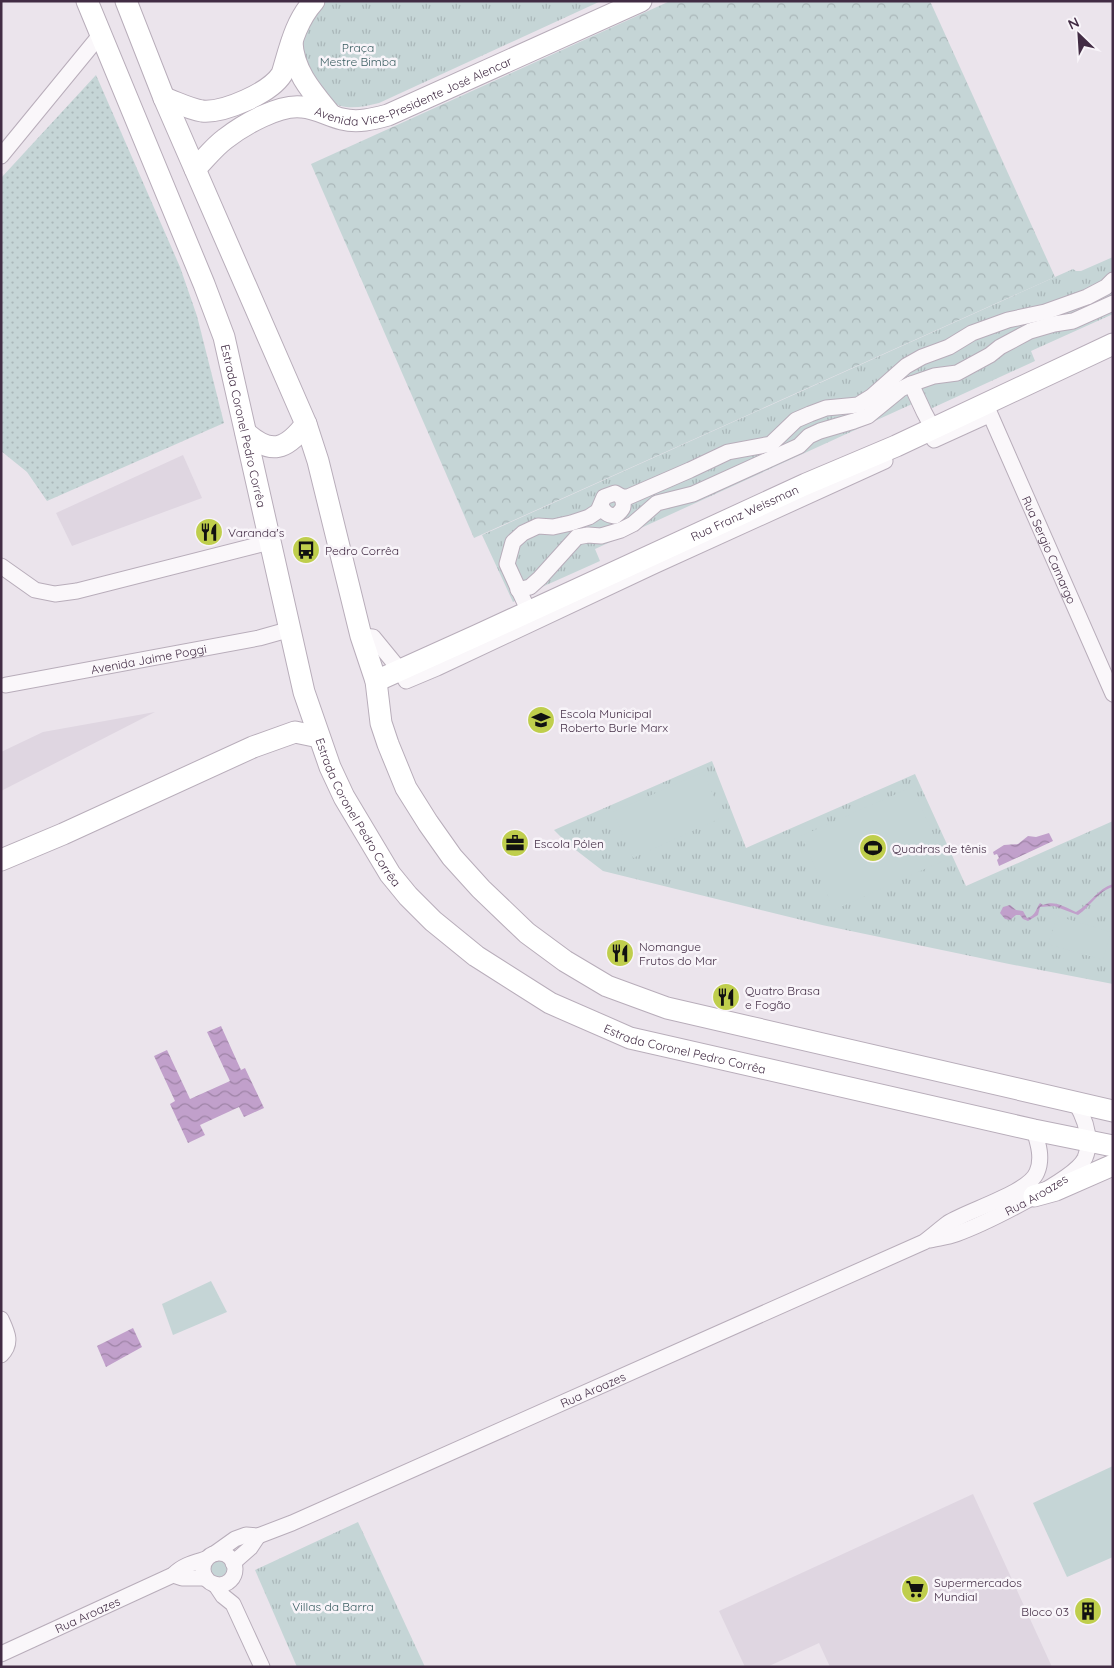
<svg xmlns="http://www.w3.org/2000/svg" width="1114" height="1668" font-family="Quicksand,sans-serif">
<defs>
<pattern id="grass-dots" width="8" height="8" patternUnits="userSpaceOnUse" patternTransform="scale(1.25)"><rect width="8" height="8" fill="#c5d5d6"/><path d="M2 2h.1M6 6h.1" fill="none" stroke="#aab7b9" stroke-width="1.8" stroke-linecap="round"/></pattern>
<pattern id="forest-crowns" width="20" height="18" patternUnits="userSpaceOnUse" patternTransform="scale(1.25)"><rect width="20" height="18" fill="#c5d5d6"/><path d="M2 6a3 3 0 1 1 6 0M12 15a3 3 0 1 1 6 0" fill="none" stroke="#aab7b9"/></pattern>
<pattern id="park-tufts" width="24" height="20" patternUnits="userSpaceOnUse" patternTransform="scale(1.25)"><rect width="24" height="20" fill="#c5d5d6"/><path d="M3 7l-1-3M5 7V3M7 7l1-3M15 17l-1-3M17 17v-4M19 17l1-3" fill="none" stroke="#aab7b9"/></pattern>
<pattern id="water-waves" width="16" height="10" patternUnits="userSpaceOnUse" patternTransform="scale(1.25)"><rect width="16" height="10" fill="#c1a0cb"/><path d="M0 5q4-4 8 0t8 0" fill="none" stroke="#9e83a6"/></pattern>
</defs>
<rect width="100%" height="100%" fill="#ebe4ec"/>
<g fill="#dfd6e1">
<polygon points="183,455 202,498 72,546 56,513"/>
<polygon points="155,712 1,791 1,752 43,732"/>
<polygon points="973,1494 1052,1667 830,1667 819,1643 767,1667 745,1667 719,1611"/>
</g>
<polygon fill="url(#grass-dots)" points="96,75 180,267 197,316 224,423 47,501 27,472 1,451 1,178"/>
<polygon fill="url(#forest-crowns)" points="670,1 930,1 1055,277 474,538 311,164"/>
<g fill="url(#park-tufts)">
<path d="M326,1H601L379,103C363,107 344,111 330,101C322,95 304,61 301,51C298,37 313,7 326,1Z"/>
<polygon points="1113,257 1113,314 1031,351 1035,361 917,415 912,404 595,549 600,561 533,591 513,602 482,535 1055,277 1073,269 1076,271 1081,271"/>
<polygon points="712,761 746,848 915,774 966,886 1113,821 1113,984 1009,964 822,925 603,871 568,844 554,830"/>
<polygon points="358,1522 425,1667 297,1667 255,1570"/>
</g>
<g fill="#c5d5d6">
<polygon points="703,772 723,817 633,858 613,812"/>
<polygon points="912,787 945,860 834,910 801,836"/>
<polygon points="1057,916 1111,932 1103,960 1048,944"/>
<polygon points="211,1281 227,1312 173,1335 162,1304"/>
<polygon points="1113,1466 1113,1557 1067,1577 1033,1503"/>
<circle cx="219" cy="1569" r="11"/>
</g>
<g fill="url(#water-waves)">
<polygon points="1049,833 1053,841 999,866 997,860 999,858 997,854 994,855 993,852 1004,845 1018,844 1028,836 1036,837"/>
<path d="M1113,884V887C1098,891 1091,906 1078,915L1054,906L1040,907L1038,915L1028,921L1023,919L1020,915H1016L1010,920L1005,919L1000,913L1003,907L1010,905L1016,910L1023,911L1027,918C1036,916 1036,908 1040,903L1043,905C1054,900 1065,907 1076,912C1090,904 1097,889 1113,884Z"/>
<polygon points="221,1026 241,1070 245,1068 264,1108 244,1117 239,1107 200,1125 205,1135 188,1143 170,1104 175,1101 154,1056 167,1050 190,1099 230,1081 207,1032"/>
<polygon points="133,1328 142,1347 106,1367 97,1346"/>
</g>
<g fill="none" stroke-linecap="round" stroke-linejoin="round">
<g stroke="#b8adba" stroke-width="17">
<g id="street">
<polyline points="1,156 101,34"/>
<polyline points="911,384 924,412 933,429"/>
<path id="s1" d="M986,405L1113,694"/>
<polyline points="934,440 989,415"/>
<path d="M601,506C605,513 607,515 615,516C623,510 625,507 622,497"/>
<polyline points="1,566 35,590 55,594 77,591 270,542"/>
<polyline points="518,590 530,587 540,578 577,537 588,535 601,536 621,530 633,524 657,503 693,494 799,446 809,436 820,431 854,421 868,416 901,389 911,384 934,376 957,373 990,355 1000,347 1030,331 1054,324 1073,321 1113,303"/>
<polyline points="529,612 507,564 513,542 523,533 538,526 553,527 571,523 589,517 598,511 604,497 615,493 622,497 628,497 690,470 728,452 771,444 796,420 810,414 826,408 858,405 871,397 906,366 922,357 949,347 972,333 1008,320 1045,312 1087,297 1106,287 1113,280"/>
<polyline points="361,636 373,637 400,670 406,681 437,668 654,566 885,461"/>
<path id="s2" d="M6,685L259,638L291,629"/>
<path id="s3" d="M930,1240C938,1238 948,1237 956,1234C981,1225 1075,1180 1085,1158C1093,1139 1085,1119 1076,1103"/>
<path d="M1,1319C7,1332 13,1343 1,1355"/>
<circle cx="219" cy="1569" r="16"/>
<path id="s4" d="M214,1554L235,1539L246,1535L258,1536L292,1523L924,1242C932,1236 940,1229 948,1223C968,1210 1029,1193 1037,1172C1043,1158 1038,1143 1034,1130"/>
<polyline points="233,1563 250,1548 258,1536"/>
<polyline points="173,1575 182,1578 206,1578"/>
<polyline points="215,1584 223,1596 233,1604 262,1667"/>
<path id="s5" d="M1,1654L173,1575C183,1565 193,1563 206,1559"/>
</g>
</g>
<g stroke="#b8adba" stroke-width="23">
<g id="secondary">
<path id="s6" d="M87,1L204,284L224,337L304,692L330,767L344,797L390,874L408,896L433,921L476,956L550,1003L630,1038L1034,1130L1113,1146"/>
<polyline points="126,1 164,98 306,424 318,461 361,636 376,681 381,723 388,744 406,788 428,823 452,857 481,889 527,933 565,961 607,986 667,1008 1113,1111"/>
<path d="M292,42C293,71 313,93 331,115"/>
<path d="M164,98C176,102 189,109 202,111C224,113 270,93 282,74C290,48 295,22 314,1"/>
<path id="s7" d="M195,169C205,159 214,147 225,139C243,125 279,104 302,107C316,108 329,116 342,119C358,123 373,119 388,115L641,1"/>
<path d="M246,433C271,455 286,450 306,424"/>
<path id="s8" d="M376,681L478,635L806,484L896,446L1113,344"/>
<polyline points="1,860 63,834 253,747 295,732 319,737"/>
<polyline points="1034,1196 1056,1190 1113,1165"/>
</g>
</g>
<use href="#street" stroke="#faf7fa" stroke-width="15"/>
<use href="#secondary" stroke="#fff" stroke-width="21"/>
</g>
<defs>
<g id="restaurant-disc" transform="scale(1.4375)"><circle r="9.5" fill="#bfce4c" stroke="#f8f4f9"/><path d="M-5-6h1v4h1v-4h1v4h1v-4h1v5L-1.5 .5V6h-2V.5L-5-1ZM5-6V6H3V1.5H1.5Q1.5-4 5-6Z" fill="#111"/></g>
<g id="bus-disc" transform="scale(1.4375)"><circle r="9.5" fill="#bfce4c" stroke="#f8f4f9"/><path d="M-5-6H5V4H4V6H2V4H-2V6H-4V4H-5ZM-3.5-4V0h7V-4ZM-3.5 1.2v1.5H-2V1.2ZM2 1.2v1.5H3.5V1.2Z" fill="#111"/></g>
<g id="school-disc" transform="scale(1.4375)"><circle r="9.5" fill="#bfce4c" stroke="#f8f4f9"/><path d="M0-5L7-2L0 1L-7-2ZM-4 1L0 2.5L4 1V4Q0 6-4 4Z" fill="#111"/></g>
<g id="office-disc" transform="scale(1.4375)"><circle r="9.5" fill="#bfce4c" stroke="#f8f4f9"/><path d="M-6-3h4V-5.5h4V-3h4V5H-6ZM-1-4.5V-3h2v-1.5ZM-6 0V1H6V0Z" fill="#111"/></g>
<g id="stadium-disc" transform="scale(1.4375)"><circle r="9.5" fill="#bfce4c" stroke="#f8f4f9"/><path d="M0-5a6.5 5 0 1 0 0 10a6.5 5 0 1 0 0-10ZM-3.5-1.8h7v3.6h-7Z" fill="#111"/></g>
<g id="supermarket-disc" transform="scale(1.4375)"><circle r="9.5" fill="#bfce4c" stroke="#f8f4f9"/><path d="M-6-5.5h2.5l.6 2H6L4.5 2H-2.5L-4.4-4H-6ZM-1.5 3.2a1.3 1.3 0 1 0 .1 0ZM3 3.2a1.3 1.3 0 1 0 .1 0Z" fill="#111"/></g>
<g id="building-disc" transform="scale(1.4375)"><circle r="9.5" fill="#bfce4c" stroke="#f8f4f9"/><path d="M-4-6H4V6H1V3H-1V6H-4ZM-2.5-4.3h1.7v1.8h-1.7ZM.8-4.3h1.7v1.8H.8ZM-2.5-1h1.7V.8h-1.7ZM.8-1h1.7V.8H.8Z" fill="#111"/></g>
</defs>
<g fill-rule="evenodd">
<use href="#restaurant-disc" x="209" y="532"/>
<use href="#bus-disc" x="306" y="550"/>
<use href="#school-disc" x="541" y="720"/>
<use href="#office-disc" x="515" y="843"/>
<use href="#stadium-disc" x="873" y="848"/>
<use href="#restaurant-disc" x="620" y="953"/>
<use href="#restaurant-disc" x="726" y="997"/>
<use href="#supermarket-disc" x="915" y="1589"/>
<use href="#building-disc" x="1088" y="1611"/>
</g>
<g text-anchor="middle" dominant-baseline="central" stroke-width="5" stroke-linejoin="round" paint-order="stroke">
<g font-size="12" fill="#395d60" stroke="#f8f4f9">
<text x="358" y="47">Praça<tspan x="358" dy="14">Mestre Bimba</tspan></text>
<text x="333" y="1606">Villas da Barra</text>
</g>
<g font-size="12" fill="#422c44" stroke="#f8f4f9">
<text stroke="none"><textPath href="#s7" startOffset="246">Avenida Vice-Presidente José Alencar</textPath></text>
<text stroke="none"><textPath href="#s6" startOffset="454">Estrada Coronel Pedro Corrêa</textPath></text>
<text stroke="none"><textPath href="#s8" startOffset="405">Rua Franz Weissman</textPath></text>
<text stroke="none"><textPath href="#s1" startOffset="158">Rua Sergio Camargo</textPath></text>
<text stroke="none"><textPath href="#s2" startOffset="145">Avenida Jaime Poggi</textPath></text>
<text stroke="none"><textPath href="#s6" startOffset="859">Estrada Coronel Pedro Corrêa</textPath></text>
<text stroke="none"><textPath href="#s6" startOffset="1279">Estrada Coronel Pedro Corrêa</textPath></text>
<text stroke="none"><textPath href="#s3" startOffset="116">Rua Aroazes</textPath></text>
<text stroke="none"><textPath href="#s4" startOffset="415">Rua Aroazes</textPath></text>
<text stroke="none"><textPath href="#s5" startOffset="95">Rua Aroazes</textPath></text>
</g>
<g font-size="12" fill="#422c44" stroke="#f8f4f9" text-anchor="start">
<text x="228" y="532">Varanda's</text>
<text x="325" y="550">Pedro Corrêa</text>
<text x="560" y="713">Escola Municipal<tspan x="560" dy="14">Roberto Burle Marx</tspan></text>
<text x="534" y="843">Escola Pólen</text>
<text x="892" y="848">Quadras de tênis</text>
<text x="639" y="946">Nomangue<tspan x="639" dy="14">Frutos do Mar</tspan></text>
<text x="745" y="990">Quatro Brasa<tspan x="745" dy="14">e Fogão</tspan></text>
<text x="934" y="1582">Supermercados<tspan x="934" dy="14">Mundial</tspan></text>
<text x="1069" y="1611" text-anchor="end">Bloco 03</text>
</g>
</g>
<rect width="1114" height="1668" fill="none" stroke="#422c44" stroke-width="5"/>
<g transform="translate(1079 35) rotate(335)" stroke="#f8f4f9" stroke-width="4" paint-order="stroke">
<path d="M0-4L9 19L0 12L-9 19Z" fill="#422c44"/>
<text y="-8" font-size="14" font-weight="bold" text-anchor="middle" fill="#422c44">N</text>
</g>
</svg>
